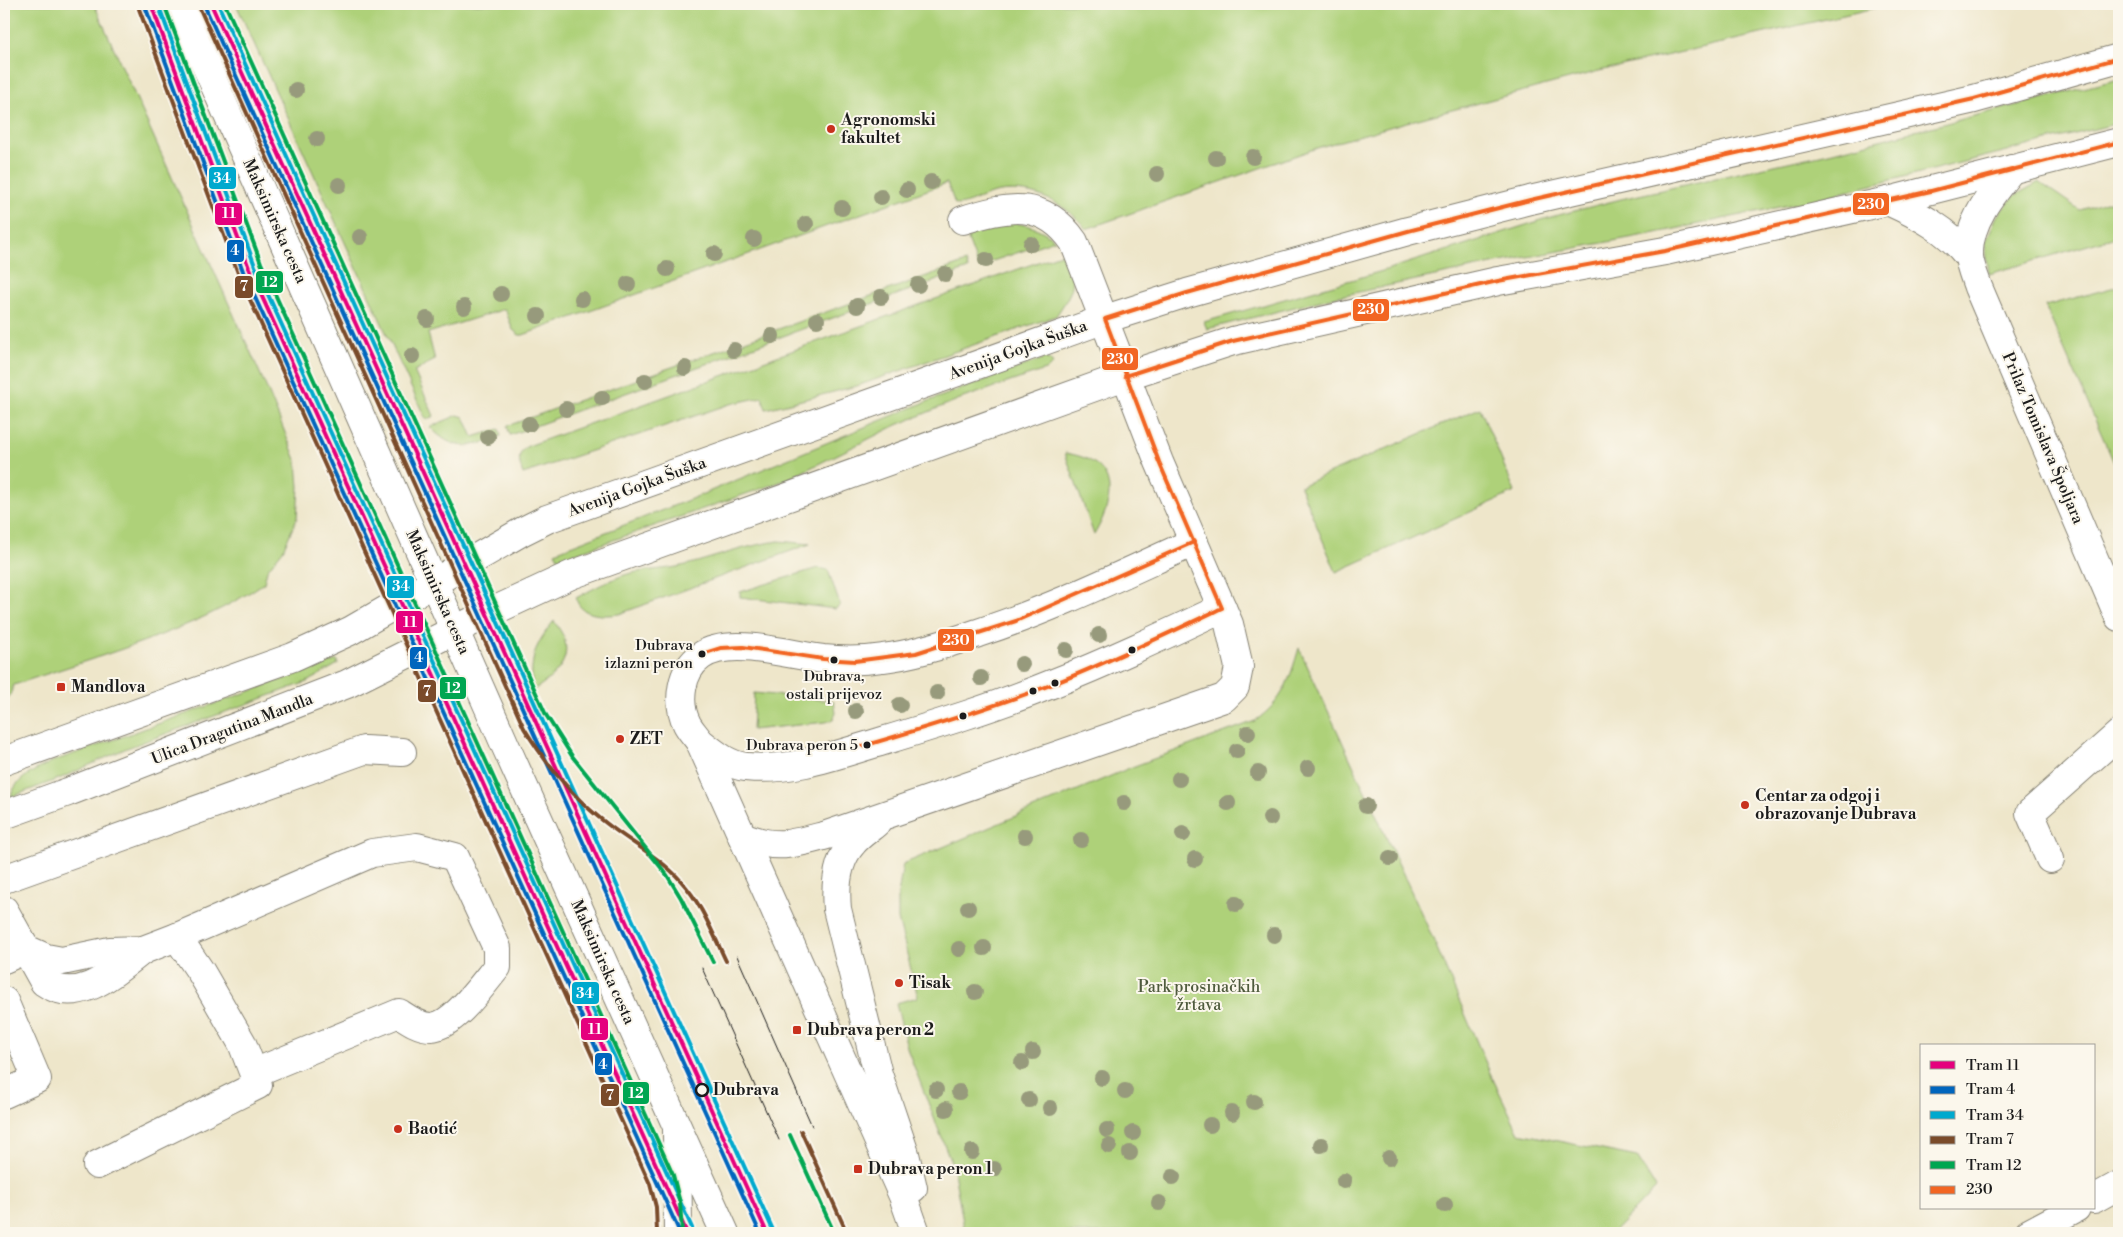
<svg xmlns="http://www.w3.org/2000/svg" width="2123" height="1237" font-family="'Libre Bodoni',serif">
<rect width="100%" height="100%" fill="#fbf7ec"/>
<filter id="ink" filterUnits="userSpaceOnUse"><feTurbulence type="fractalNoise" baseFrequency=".02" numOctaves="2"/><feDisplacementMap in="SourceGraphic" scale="10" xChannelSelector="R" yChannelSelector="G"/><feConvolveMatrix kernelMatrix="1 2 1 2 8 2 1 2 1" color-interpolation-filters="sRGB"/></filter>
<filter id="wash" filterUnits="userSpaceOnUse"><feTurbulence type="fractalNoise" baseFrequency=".0096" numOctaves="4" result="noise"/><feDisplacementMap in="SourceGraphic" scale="20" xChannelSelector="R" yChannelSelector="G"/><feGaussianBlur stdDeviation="1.12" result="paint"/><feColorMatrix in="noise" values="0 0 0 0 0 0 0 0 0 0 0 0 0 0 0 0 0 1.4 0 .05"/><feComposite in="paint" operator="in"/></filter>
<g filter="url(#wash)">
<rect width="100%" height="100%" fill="#eee6ca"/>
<g fill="#aed179" stroke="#65764a">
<path d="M4,4H94L268,391L297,462L299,487L297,518L283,550L267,570L264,583C196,631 94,657 14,685L9,697L4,699Z"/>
<path d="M236,4H1892L1599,71L1403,123L1320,147L1086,229C1065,201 1026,184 991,194C980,197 969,204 958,205L955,204L947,183L523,335H519L513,330L505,309L428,333L435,360L414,371L434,416L426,420Z"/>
<polygon points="2119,79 2119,123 1808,201 1656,233 1506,261 1335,297 1207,329 1204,322 1386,270 1551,217 1621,199 1829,153"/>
<polygon points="2039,182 2080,210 2119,198 2119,236 1989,274 1985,243 1997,216 2014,196"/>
<path d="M1007,223C1025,223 1041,228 1055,240L978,266L968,240L969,235L981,229Z"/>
<path d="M1063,253C1079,282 1074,289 1056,316L857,386L766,409L762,397L730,404L523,474C519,463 516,452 528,446Z"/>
<polygon points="966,262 968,269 510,435 507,426"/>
<polygon points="2119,286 2119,474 2045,306"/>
<polygon points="1045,358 1050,360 1053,364 1048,369 960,399 897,425 786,480 559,559 555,552 691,499 918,405"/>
<polygon points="1480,408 1515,492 1336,572 1300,486"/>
<path d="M458,415L464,417L473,437L499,429L501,436C471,448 455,453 430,427Z"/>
<path d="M1065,453C1118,461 1117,496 1094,535Z"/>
<path d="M779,541L810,544L619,614C605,616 580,617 576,598C593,589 610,579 628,574C647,569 667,570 686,565C717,557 747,545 779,541Z"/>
<polygon points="818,568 828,570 840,605 836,609 740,597 740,592"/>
<path d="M554,621C558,627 564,635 565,642C570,665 550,680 533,690C529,660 535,644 554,621Z"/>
<path d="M1299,648L1430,932L1491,1075L1519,1133L1637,1157L1656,1188L1613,1233H965L953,1167L908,1051L896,1003L918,997L898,919V895L903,864L1132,767L1255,721C1284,700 1289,681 1299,648Z"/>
<path d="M337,660L338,664L307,682L127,748L61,778L11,797C14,779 36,770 51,762Z"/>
<polygon points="754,693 834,701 836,713 833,720 826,722 752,730"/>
</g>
</g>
<g filter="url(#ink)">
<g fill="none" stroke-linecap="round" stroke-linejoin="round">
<g stroke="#858173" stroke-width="30">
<g id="minor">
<path d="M2012,169C1992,193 1967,223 1969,257C1970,266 1975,278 1978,287L2119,617"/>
<path d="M1888,201C1919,215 1948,230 1969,257"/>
<path d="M700,742C714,753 728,765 746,767C793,772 839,754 883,741C939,724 995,707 1049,685C1108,662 1165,635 1222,608"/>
<path d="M876,823C868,830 858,836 852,844C836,862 835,887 837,909L878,1074L905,1154L913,1188"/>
<path d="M742,836C777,850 792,844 827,835L1224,698L1235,687L1239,667L1229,624L1159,462L1074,242C1044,198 1007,206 963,220"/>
<polyline points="2050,859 2030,813 2119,734"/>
<polyline points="4,879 364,750 402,752"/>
<path d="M4,910L44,982C79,1007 115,971 143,950"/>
<path d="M4,959L26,949L46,958L62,961L110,951L143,950L177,937L372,853L417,847L455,857L497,948V967C483,984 454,1026 431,1027C419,1027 408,1019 399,1013L254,1073"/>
<polyline points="4,1001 37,1079 4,1094"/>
<polyline points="677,1128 678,1233"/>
<polyline points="97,1165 258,1085 242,1043 201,972 177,937"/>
<polyline points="2094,1199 2119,1185"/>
<path d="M916,1233L903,1196L700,742C696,736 690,730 687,724C676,702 681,670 701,656C729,636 791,655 823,659C843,661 863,661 883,658C916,654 947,644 978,633C1052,609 1123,574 1194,542"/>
<polyline points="2029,1233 2076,1208"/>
</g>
</g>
<g stroke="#858173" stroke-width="30">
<g id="major">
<polyline points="179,4 506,747 725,1233"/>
<polyline points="4,761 293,657 350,631 523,531 547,519 1105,319 1187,293 1408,231 1530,200 1974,99 2119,58"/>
<polyline points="4,815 68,792 347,684 487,614 571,575 1125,376 1233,341 1498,281 1665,251 1888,201 2119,142"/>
</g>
</g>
<use href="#minor" stroke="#fff" stroke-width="28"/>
<use href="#major" stroke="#fff" stroke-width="28"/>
<g stroke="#1c1c1c" stroke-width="1">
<polyline points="737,956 812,1126"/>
<polyline points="702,968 779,1140"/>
</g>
<g stroke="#fbf7ec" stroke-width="8">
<g id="bus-1">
<polyline points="1125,376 1233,341 1498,281 1665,251 1931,191 2119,142"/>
<polyline points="702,654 721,648 743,647 823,659 855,661 916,653 1016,621 1194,542"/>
<path d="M863,746C925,728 988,709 1048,686C1107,663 1165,635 1222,608L1159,462L1105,319L1187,293L1408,231L1530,200L1974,99L2119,58"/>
</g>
</g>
<use href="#bus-1" stroke="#f26522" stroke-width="4"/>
<g stroke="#fbf7ec" stroke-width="8">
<g id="tram-1">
<polyline points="151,4 249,268 687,1233"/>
<polyline points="211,4 767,1233"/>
</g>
</g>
<g stroke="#fbf7ec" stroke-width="8">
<g id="tram-2">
<polyline points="145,6 243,271 680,1233"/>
<polyline points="205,7 760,1233"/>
</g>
</g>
<g stroke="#fbf7ec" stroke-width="8">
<g id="tram-3">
<polyline points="158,4 255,266 693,1230"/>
<polyline points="218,4 773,1230"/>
</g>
</g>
<g stroke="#fbf7ec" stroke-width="8">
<g id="tram-4">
<polyline points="139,9 238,273 650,1184 656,1207 657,1233"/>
<path d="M200,9L524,728C546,764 572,797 606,823C631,843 660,857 681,881C702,904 713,934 726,961"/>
<polyline points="801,1131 847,1233"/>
</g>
</g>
<g stroke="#fbf7ec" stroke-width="8">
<g id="tram-5">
<polyline points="164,4 261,263 673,1175 680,1203 682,1232"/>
<polyline points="225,4 546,715 572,756 667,875 681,898 713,962"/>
<polyline points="790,1135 832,1228"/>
</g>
</g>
<use href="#tram-1" stroke="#e5007d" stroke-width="4"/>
<use href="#tram-2" stroke="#0065bd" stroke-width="4"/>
<use href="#tram-3" stroke="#00a9ce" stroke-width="4"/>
<use href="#tram-4" stroke="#7a4b2a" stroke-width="4"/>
<use href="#tram-5" stroke="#00a651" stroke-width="4"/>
</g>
<g fill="#979a7c">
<circle cx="296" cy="90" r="8"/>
<circle cx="317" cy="139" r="8"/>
<circle cx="1253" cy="157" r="8"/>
<circle cx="1216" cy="158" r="8"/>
<circle cx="1157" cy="174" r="8"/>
<circle cx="931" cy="182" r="8"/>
<circle cx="339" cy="185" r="8"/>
<circle cx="907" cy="190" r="8"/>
<circle cx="881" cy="197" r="8"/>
<circle cx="842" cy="208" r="8"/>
<circle cx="806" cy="224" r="8"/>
<circle cx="360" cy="237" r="8"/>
<circle cx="754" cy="239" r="8"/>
<circle cx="1031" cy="244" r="8"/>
<circle cx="714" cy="254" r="8"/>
<circle cx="986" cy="260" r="8"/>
<circle cx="667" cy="269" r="8"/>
<circle cx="945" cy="274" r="8"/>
<circle cx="628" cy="284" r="8"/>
<circle cx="918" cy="285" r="8"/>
<circle cx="501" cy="294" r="8"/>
<circle cx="881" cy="297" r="8"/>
<circle cx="582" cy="299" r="8"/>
<circle cx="857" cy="306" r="8"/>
<circle cx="464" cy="307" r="8"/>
<circle cx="538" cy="316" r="8"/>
<circle cx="427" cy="319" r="8"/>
<circle cx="817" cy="320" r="8"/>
<circle cx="772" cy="336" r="8"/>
<circle cx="734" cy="350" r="8"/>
<circle cx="412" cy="356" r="8"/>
<circle cx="685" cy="368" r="8"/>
<circle cx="645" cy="381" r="8"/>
<circle cx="602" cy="398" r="8"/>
<circle cx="566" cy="409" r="8"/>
<circle cx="529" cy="424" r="8"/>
<circle cx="488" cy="437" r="8"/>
<circle cx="1099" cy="635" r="8"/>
<circle cx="1066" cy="650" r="8"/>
<circle cx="1022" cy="664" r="8"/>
<circle cx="981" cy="678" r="8"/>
<circle cx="937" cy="693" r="8"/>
<circle cx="900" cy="705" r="8"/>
<circle cx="856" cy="711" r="8"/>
<circle cx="1248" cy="733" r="8"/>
<circle cx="1237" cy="751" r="8"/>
<circle cx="1308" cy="768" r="8"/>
<circle cx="1258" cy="773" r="8"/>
<circle cx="1179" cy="779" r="8"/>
<circle cx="1124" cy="803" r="8"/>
<circle cx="1228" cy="803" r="8"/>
<circle cx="1366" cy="806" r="8"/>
<circle cx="1270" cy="818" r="8"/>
<circle cx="1183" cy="834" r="8"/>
<circle cx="1025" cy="836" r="8"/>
<circle cx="1081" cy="840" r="8"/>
<circle cx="1390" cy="858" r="8"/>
<circle cx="1195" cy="859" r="8"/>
<circle cx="1236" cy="904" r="8"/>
<circle cx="968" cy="908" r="8"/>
<circle cx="1274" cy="935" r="8"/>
<circle cx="984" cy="948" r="8"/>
<circle cx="959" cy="949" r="8"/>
<circle cx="975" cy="992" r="8"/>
<circle cx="1033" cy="1052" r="8"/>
<circle cx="1022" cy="1063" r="8"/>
<circle cx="1102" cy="1078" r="8"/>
<circle cx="936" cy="1090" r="8"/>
<circle cx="1125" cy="1091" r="8"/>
<circle cx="959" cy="1092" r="8"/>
<circle cx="1029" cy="1100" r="8"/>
<circle cx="1254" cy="1102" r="8"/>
<circle cx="1050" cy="1108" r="8"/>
<circle cx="946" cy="1109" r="8"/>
<circle cx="1232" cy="1113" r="8"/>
<circle cx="1210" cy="1125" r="8"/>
<circle cx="1107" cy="1130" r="8"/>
<circle cx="1133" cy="1133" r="8"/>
<circle cx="1321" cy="1145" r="8"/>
<circle cx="1109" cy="1146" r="8"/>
<circle cx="972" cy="1152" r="8"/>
<circle cx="1130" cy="1153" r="8"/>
<circle cx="1389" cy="1158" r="8"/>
<circle cx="994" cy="1169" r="8"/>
<circle cx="1173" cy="1177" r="8"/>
<circle cx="1344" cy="1181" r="8"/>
<circle cx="1159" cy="1203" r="8"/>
<circle cx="1445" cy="1205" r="8"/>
</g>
</g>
<g fill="#c8321e" stroke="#fbf7ec" stroke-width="2">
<circle cx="831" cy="129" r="5"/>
<rect x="56" y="682" width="10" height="10" rx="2.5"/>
<circle cx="620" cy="739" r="5"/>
<circle cx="1745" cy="805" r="5"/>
<circle cx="899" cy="983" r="5"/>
<rect x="792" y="1025" width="10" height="10" rx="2.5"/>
<circle cx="398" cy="1129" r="5"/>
<rect x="853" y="1164" width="10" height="10" rx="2.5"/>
</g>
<g fill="#1c1c1c" stroke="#fbf7ec" stroke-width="2">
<circle cx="1132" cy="650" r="4.5"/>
<circle cx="702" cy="654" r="4.5"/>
<circle cx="834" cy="660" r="4.5"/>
<circle cx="1055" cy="683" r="4.5"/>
<circle cx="1033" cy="691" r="4.5"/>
<circle cx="963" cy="716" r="4.5"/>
<circle cx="867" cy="745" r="4.5"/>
</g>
<circle fill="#fbf7ec" stroke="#1c1c1c" stroke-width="2.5" cx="702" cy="1090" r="6"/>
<g text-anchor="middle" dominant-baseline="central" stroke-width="4" stroke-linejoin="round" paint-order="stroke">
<g font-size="15" fill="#1c1c1c" stroke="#fbf7ec" text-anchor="end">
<text x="693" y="645">Dubrava<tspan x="693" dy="18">izlazni peron</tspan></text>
<text x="834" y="676" text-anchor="middle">Dubrava,<tspan x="834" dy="18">ostali prijevoz</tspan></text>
<text x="858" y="745">Dubrava peron 5</text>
</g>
<g font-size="16" font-weight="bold" fill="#1c1c1c" stroke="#fbf7ec" text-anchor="start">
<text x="841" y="120">Agronomski<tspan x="841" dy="18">fakultet</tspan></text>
<text x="71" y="687">Mandlova</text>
<text x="630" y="739">ZET</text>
<text x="1755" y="796">Centar za odgoj i<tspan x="1755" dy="18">obrazovanje Dubrava</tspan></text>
<text x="909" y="983">Tisak</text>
<text x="807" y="1030">Dubrava peron 2</text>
<text x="408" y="1129">Baotić</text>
<text x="868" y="1169">Dubrava peron 1</text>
</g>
<g font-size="16" fill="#1c1c1c" stroke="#fbf7ec">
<text transform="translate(275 221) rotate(66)">Maksimirska cesta</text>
<text transform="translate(1018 350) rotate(-20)">Avenija Gojka Šuška</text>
<text transform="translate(2043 438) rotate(67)">Prilaz Tomislava Špoljara</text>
<text transform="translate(637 487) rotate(-20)">Avenija Gojka Šuška</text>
<text transform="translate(438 592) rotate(66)">Maksimirska cesta</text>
<text transform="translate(232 729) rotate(-21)">Ulica Dragutina Mandla</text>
<text transform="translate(603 962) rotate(66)">Maksimirska cesta</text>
</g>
<g font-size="16" fill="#4f5b3d" stroke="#fbf7ec">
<text x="1199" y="987">Park prosinačkih<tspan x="1199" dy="18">žrtava</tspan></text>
</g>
<g font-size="16" font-weight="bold" fill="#1c1c1c" stroke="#fbf7ec" text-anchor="start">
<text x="713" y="1090">Dubrava</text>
</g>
</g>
<g stroke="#fbf7ec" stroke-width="2">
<rect x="208" y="166" width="29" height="24" rx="5" fill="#00a9ce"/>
<rect x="1852" y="192" width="38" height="24" rx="5" fill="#f26522"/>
<rect x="214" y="202" width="29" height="24" rx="5" fill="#e5007d"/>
<rect x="226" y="239" width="19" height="24" rx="5" fill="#0065bd"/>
<rect x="255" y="270" width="29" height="24" rx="5" fill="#00a651"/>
<rect x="234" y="275" width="20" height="24" rx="5" fill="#7a4b2a"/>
<rect x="1352" y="298" width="38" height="24" rx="5" fill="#f26522"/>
<rect x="1101" y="347" width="38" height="24" rx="5" fill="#f26522"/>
<rect x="386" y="575" width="29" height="24" rx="5" fill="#00a9ce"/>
<rect x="395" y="610" width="29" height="24" rx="5" fill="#e5007d"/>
<rect x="937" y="628" width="38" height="24" rx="5" fill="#f26522"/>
<rect x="409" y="646" width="19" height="24" rx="5" fill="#0065bd"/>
<rect x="439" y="676" width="28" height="24" rx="5" fill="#00a651"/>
<rect x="417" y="679" width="20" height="24" rx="5" fill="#7a4b2a"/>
<rect x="571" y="981" width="29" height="24" rx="5" fill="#00a9ce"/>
<rect x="580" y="1017" width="29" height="24" rx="5" fill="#e5007d"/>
<rect x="594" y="1052" width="19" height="24" rx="5" fill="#0065bd"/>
<rect x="622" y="1081" width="28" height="24" rx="5" fill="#00a651"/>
<rect x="600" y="1083" width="20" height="24" rx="5" fill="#7a4b2a"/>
</g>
<g font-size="14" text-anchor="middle" font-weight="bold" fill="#fff">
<text x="222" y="183">34</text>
<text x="1871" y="209">230</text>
<text x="229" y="218">11</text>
<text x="235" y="255">4</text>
<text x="270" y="287">12</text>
<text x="244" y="291">7</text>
<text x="1371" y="314">230</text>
<text x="1120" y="364">230</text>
<text x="401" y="591">34</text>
<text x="410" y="627">11</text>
<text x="956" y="645">230</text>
<text x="419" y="662">4</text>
<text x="453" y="693">12</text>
<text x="427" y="696">7</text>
<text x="585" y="998">34</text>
<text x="595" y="1034">11</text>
<text x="603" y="1069">4</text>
<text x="636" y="1098">12</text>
<text x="610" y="1100">7</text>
</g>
<rect width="2123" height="1237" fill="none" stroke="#fbf7ec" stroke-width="20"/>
<rect x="1920" y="1044" width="175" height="165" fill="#fbf7ec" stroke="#a29f99"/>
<rect x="1930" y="1061" width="25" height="8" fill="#e5007d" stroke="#a29f99"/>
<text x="1966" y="1070" font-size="15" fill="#1c1c1c">Tram 11</text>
<rect x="1930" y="1086" width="25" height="8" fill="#0065bd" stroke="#a29f99"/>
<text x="1966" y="1094" font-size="15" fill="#1c1c1c">Tram 4</text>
<rect x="1930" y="1111" width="25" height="8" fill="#00a9ce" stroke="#a29f99"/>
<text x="1966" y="1120" font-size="15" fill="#1c1c1c">Tram 34</text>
<rect x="1930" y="1136" width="25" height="8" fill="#7a4b2a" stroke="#a29f99"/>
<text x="1966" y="1144" font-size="15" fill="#1c1c1c">Tram 7</text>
<rect x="1930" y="1161" width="25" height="8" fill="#00a651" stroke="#a29f99"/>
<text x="1966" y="1170" font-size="15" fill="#1c1c1c">Tram 12</text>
<rect x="1930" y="1186" width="25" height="8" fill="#f26522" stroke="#a29f99"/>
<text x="1966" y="1194" font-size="15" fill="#1c1c1c">230</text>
</svg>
